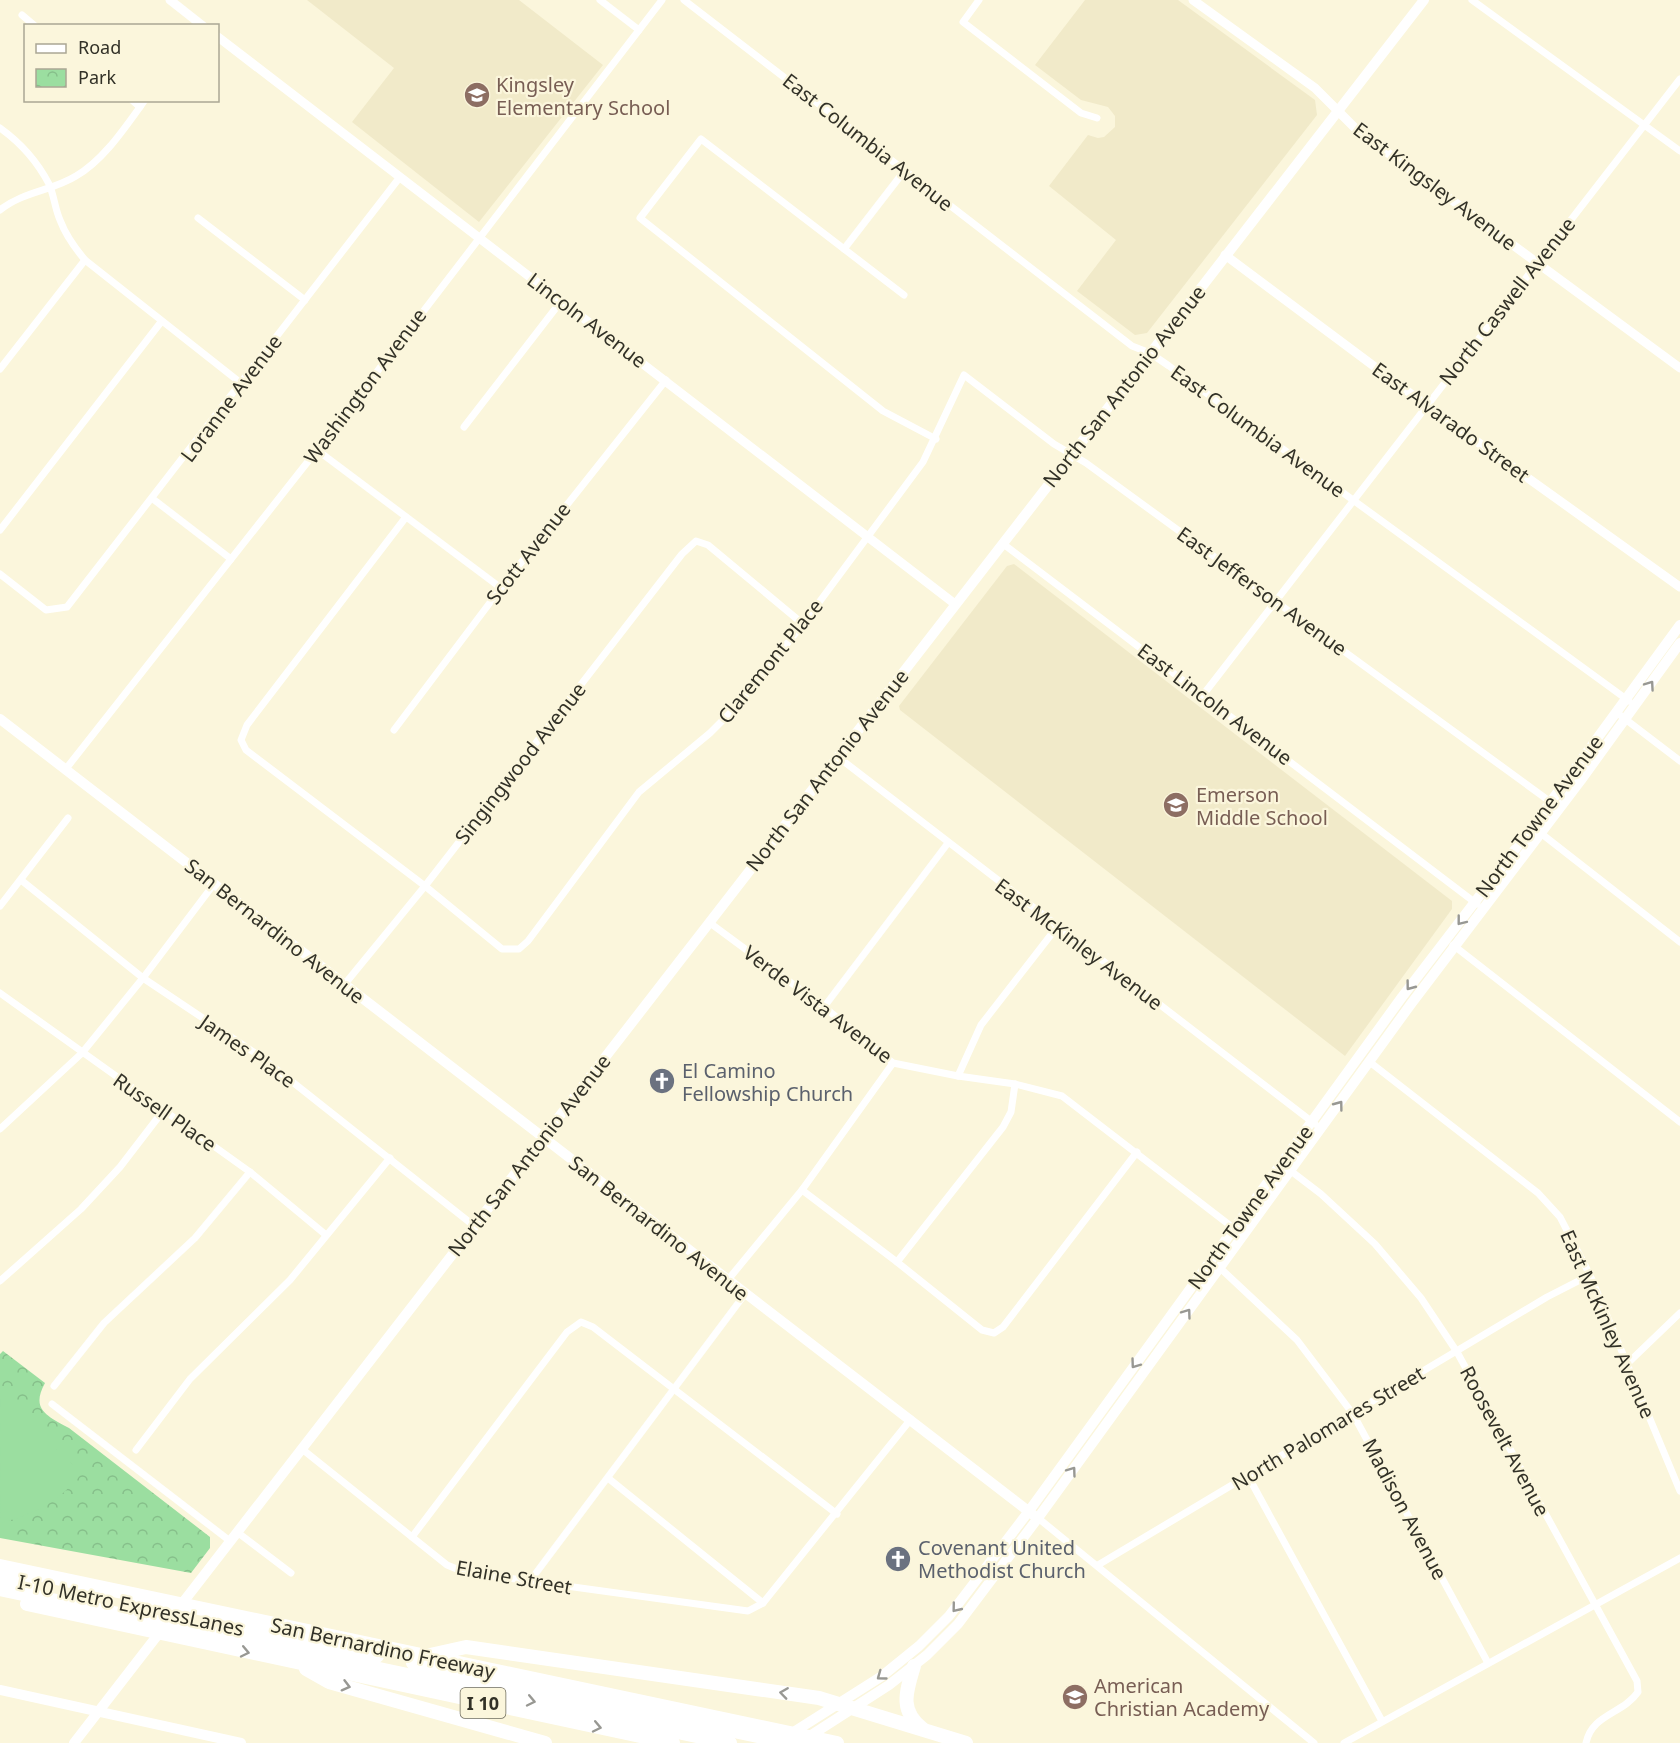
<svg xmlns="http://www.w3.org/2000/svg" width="1680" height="1743" font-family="'Noto Sans',sans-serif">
<defs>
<pattern id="park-crowns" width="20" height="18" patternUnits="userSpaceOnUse" patternTransform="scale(1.5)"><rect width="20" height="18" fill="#9bdea0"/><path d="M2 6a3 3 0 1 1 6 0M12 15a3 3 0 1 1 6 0" fill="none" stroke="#86bf8a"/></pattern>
</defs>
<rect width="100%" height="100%" fill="#fbf6dc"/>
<g fill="#f1eac9">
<polygon points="307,0 519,0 603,65 479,222 352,122 394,68"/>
<polygon points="1085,0 1178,0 1315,100 1317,115 1147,333 1135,335 1077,291 1116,240 1049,186 1088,135 1098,138 1104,137 1115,127 1115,116 1108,107 1081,100 1035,65"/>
<polygon points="1014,564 1452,901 1452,909 1345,1056 900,710 899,706 1007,566"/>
</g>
<path fill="url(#park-crowns)" d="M3,1351L45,1383C30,1410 48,1416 69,1428L210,1537V1548L191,1573L0,1538V1354Z"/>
<path fill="#9bdea0" d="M0,1396L82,1473C59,1502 36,1513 1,1523Z"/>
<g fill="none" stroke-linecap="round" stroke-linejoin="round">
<g stroke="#fff" stroke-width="7">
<polyline points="600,0 639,30"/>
<polyline points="684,0 1132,346 1150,353 1169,366 1629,701"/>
<polyline points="979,0 963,22 1081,113 1097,118"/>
<polyline points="1472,0 1680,151"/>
<polyline points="22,15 35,26"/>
<polyline points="132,100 140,107"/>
<path d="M0,128C21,143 37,161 49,184C54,195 55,209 60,220C66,236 74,247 85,260L242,384"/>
<path d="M0,210C24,191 52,191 76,176C104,160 126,126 145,100"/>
<polyline points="198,218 305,300"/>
<polyline points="844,249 905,170"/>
<polyline points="904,295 701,139 640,218 883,411 936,439"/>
<polyline points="0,369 85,260"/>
<polyline points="464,427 562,300"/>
<polyline points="317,450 501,588"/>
<polyline points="153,499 231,559"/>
<polyline points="406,517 247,725 241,740 246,750 425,886 502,949 519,949 528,941 639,792 710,733 735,708 803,624 923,462 964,375 1054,444 1086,463 1552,803"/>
<polyline points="0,530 161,322"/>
<polyline points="1002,543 1477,904"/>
<polyline points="0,574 46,610 67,607 400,177"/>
<polyline points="1203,695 1680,79"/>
<polyline points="1616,712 1680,761"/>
<polyline points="394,730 501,588 666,380"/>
<polyline points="838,757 1315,1124"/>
<polyline points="65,770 317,450 662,0"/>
<polyline points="1538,831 1680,942"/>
<polyline points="21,880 143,978 261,1057 473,1225"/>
<polyline points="0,906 68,818"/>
<polyline points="710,923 824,1007 893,1063 958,1076 1015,1084 1062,1096 1236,1230"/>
<polyline points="1453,945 1680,1122"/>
<polyline points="344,985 425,886 682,554 696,541 708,545 803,624"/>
<polyline points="0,993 250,1172 326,1235"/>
<polyline points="824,1007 948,843"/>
<polyline points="1371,1063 1538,1193 1560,1217 1590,1275 1680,1491"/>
<polyline points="958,1076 981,1025 1057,927"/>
<polyline points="0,1129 82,1053 143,978 214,884"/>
<path d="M1287,1168L1321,1194L1375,1244L1421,1298L1457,1352L1637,1681L1638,1692C1623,1714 1592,1714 1586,1743"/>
<polyline points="802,1190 897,1262 982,1330 994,1333 1003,1327 1137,1152"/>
<polyline points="897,1262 1003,1127 1011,1112 1015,1084"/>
<polyline points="1219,1267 1297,1340 1353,1414 1488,1663"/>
<polyline points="0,1281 81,1209 120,1167 163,1111"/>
<polyline points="727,1281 802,1190 893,1063"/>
<polyline points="1629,1362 1680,1313"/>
<polyline points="54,1386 104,1323 195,1238 250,1172"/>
<polyline points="52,1404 230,1541"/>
<polyline points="302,1449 447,1565 464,1572 748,1611 763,1603 911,1419"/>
<polyline points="136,1450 190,1379 290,1280 390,1158"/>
<polyline points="1248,1476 1382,1721"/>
<polyline points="608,1478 763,1603"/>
<polyline points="1038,1518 1314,1743"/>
<polyline points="237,1532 291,1573"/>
<polyline points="412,1537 567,1332 581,1322 593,1327 837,1514"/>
<polyline points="1098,1565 1547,1297 1590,1275"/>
<polyline points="530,1581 745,1294"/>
<polyline points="1344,1743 1680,1558"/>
</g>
<g stroke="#fff" stroke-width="9">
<polyline points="170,0 203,26"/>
<polyline points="1193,0 1315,88 1358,131 1680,368"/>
<polyline points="218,37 955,604"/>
<polyline points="1225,255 1426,405 1680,587"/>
</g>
<g stroke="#fff" stroke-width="10">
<polyline points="0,719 1036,1517"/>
<polyline points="0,1690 241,1743"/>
<polyline points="74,1743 1424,0"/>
</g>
<g stroke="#fff" stroke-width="10">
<polyline points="789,1735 882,1676 919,1646 949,1616 1029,1511 1402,997 1533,826 1680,625"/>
<polyline points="799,1743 889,1685 927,1655 958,1624 1038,1518 1411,1004 1581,780 1680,643"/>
</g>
<g stroke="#fff" stroke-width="14">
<polyline points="0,1566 837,1743"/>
<polyline points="0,1577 30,1583"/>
<polyline points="0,1589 730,1743"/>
<polyline points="27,1604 673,1743"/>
<polyline points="243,1628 377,1656"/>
<polyline points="430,1655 466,1647 819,1698 966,1743"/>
<polyline points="413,1663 791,1743"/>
<path d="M914,1666C906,1692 899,1711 923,1729"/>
<polyline points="306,1669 329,1682 545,1743"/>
</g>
</g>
<defs><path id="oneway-chevron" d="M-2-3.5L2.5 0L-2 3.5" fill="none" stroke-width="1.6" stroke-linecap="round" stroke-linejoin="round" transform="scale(1.5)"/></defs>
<g stroke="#989893">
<use href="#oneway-chevron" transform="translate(1650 685) rotate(-55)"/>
<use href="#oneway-chevron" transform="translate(1461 921) rotate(128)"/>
<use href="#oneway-chevron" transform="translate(1410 986) rotate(127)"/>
<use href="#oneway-chevron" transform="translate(1339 1105) rotate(-53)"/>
<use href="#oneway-chevron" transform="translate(1187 1313) rotate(-54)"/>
<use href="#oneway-chevron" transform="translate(1135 1364) rotate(126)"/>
<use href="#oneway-chevron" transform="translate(1072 1471) rotate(-54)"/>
<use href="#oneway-chevron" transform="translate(956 1608) rotate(129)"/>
<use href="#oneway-chevron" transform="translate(245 1652) rotate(12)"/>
<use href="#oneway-chevron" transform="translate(881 1676) rotate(144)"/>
<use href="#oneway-chevron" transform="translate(346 1686) rotate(15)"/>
<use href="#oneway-chevron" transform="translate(784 1693) rotate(-172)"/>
<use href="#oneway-chevron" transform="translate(531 1701) rotate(12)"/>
<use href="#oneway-chevron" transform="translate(597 1727) rotate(12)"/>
</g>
<defs>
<g id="school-disc" transform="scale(1.35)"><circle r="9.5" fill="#8d6e63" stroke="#fbf6dc"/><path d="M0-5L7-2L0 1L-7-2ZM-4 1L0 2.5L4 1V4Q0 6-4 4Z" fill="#fff"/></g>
<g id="church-disc" transform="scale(1.35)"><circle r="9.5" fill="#6b7280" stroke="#fbf6dc"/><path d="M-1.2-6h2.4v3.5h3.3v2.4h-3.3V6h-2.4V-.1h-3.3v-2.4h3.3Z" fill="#fff"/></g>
</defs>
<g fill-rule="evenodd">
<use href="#school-disc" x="477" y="95"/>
<use href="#school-disc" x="1176" y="805"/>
<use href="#church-disc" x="662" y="1081"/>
<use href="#church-disc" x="898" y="1559"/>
<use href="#school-disc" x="1075" y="1697"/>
</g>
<g text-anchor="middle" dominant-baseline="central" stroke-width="4.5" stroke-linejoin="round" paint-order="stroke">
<rect fill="#fbf6dc" stroke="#6e6c5d" stroke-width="1.5" x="460.5" y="1688" width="45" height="30" rx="4.5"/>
<g font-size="18" font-weight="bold" fill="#323127">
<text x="483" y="1703">I 10</text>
</g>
<g font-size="20" fill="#785e54" stroke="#fbf6dc" text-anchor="start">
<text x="496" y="84">Kingsley<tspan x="496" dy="23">Elementary School</tspan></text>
<text x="1196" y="794">Emerson<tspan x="1196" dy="23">Middle School</tspan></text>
<text x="1094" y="1685">American<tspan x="1094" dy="23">Christian Academy</tspan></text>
</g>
<g font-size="20" fill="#323127" stroke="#fbf6dc">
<text transform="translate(868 142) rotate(38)">East Columbia Avenue</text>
<text transform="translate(1435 186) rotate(37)">East Kingsley Avenue</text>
<text transform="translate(1507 301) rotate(-52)">North Caswell Avenue</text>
<text transform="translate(587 320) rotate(37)">Lincoln Avenue</text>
<text transform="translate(365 386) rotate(-53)">Washington Avenue</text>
<text transform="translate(1124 386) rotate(-52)">North San Antonio Avenue</text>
<text transform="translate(231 398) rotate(-53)">Loranne Avenue</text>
<text transform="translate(1451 422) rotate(36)">East Alvarado Street</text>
<text transform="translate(1258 431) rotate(36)">East Columbia Avenue</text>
<text transform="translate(528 553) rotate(-52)">Scott Avenue</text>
<text transform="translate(1262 591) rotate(36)">East Jefferson Avenue</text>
<text transform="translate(770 661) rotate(-51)">Claremont Place</text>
<text transform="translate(1215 704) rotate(37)">East Lincoln Avenue</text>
<text transform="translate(520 763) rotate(-52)">Singingwood Avenue</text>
<text transform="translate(827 770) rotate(-52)">North San Antonio Avenue</text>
<text transform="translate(1539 816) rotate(-53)">North Towne Avenue</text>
<text transform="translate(275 931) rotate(38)">San Bernardino Avenue</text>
<text transform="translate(1079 944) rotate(37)">East McKinley Avenue</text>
<text transform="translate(818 1004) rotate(37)">Verde Vista Avenue</text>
<text transform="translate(248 1051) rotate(35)">James Place</text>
<text transform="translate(165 1112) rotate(35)">Russell Place</text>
<text transform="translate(529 1155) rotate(-52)">North San Antonio Avenue</text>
<text transform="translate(1250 1207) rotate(-54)">North Towne Avenue</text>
<text transform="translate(659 1228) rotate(38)">San Bernardino Avenue</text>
<text transform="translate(1608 1324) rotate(66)">East McKinley Avenue</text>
<text transform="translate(1328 1428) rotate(-31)">North Palomares Street</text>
<text transform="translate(1505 1441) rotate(62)">Roosevelt Avenue</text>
<text transform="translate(1405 1509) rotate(62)">Madison Avenue</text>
<text transform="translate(514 1577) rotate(10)">Elaine Street</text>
<text transform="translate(131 1605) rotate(12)">I-10 Metro ExpressLanes</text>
<text transform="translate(383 1648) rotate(12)">San Bernardino Freeway</text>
</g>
<g font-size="20" fill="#5b616d" stroke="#fbf6dc" text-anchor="start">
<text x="682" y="1070">El Camino<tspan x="682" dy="23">Fellowship Church</tspan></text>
<text x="918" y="1547">Covenant United<tspan x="918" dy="23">Methodist Church</tspan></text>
</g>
</g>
<rect x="24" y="24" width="195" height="78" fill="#fbf6dc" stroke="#aba794" stroke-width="1.5"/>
<rect x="36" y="44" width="30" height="9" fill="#ffffff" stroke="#aba794" stroke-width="1.5"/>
<text x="78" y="54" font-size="18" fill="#323127">Road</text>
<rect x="36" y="69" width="30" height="18" fill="url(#park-crowns)" stroke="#aba794" stroke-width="1.5"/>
<text x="78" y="84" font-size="18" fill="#323127">Park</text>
</svg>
